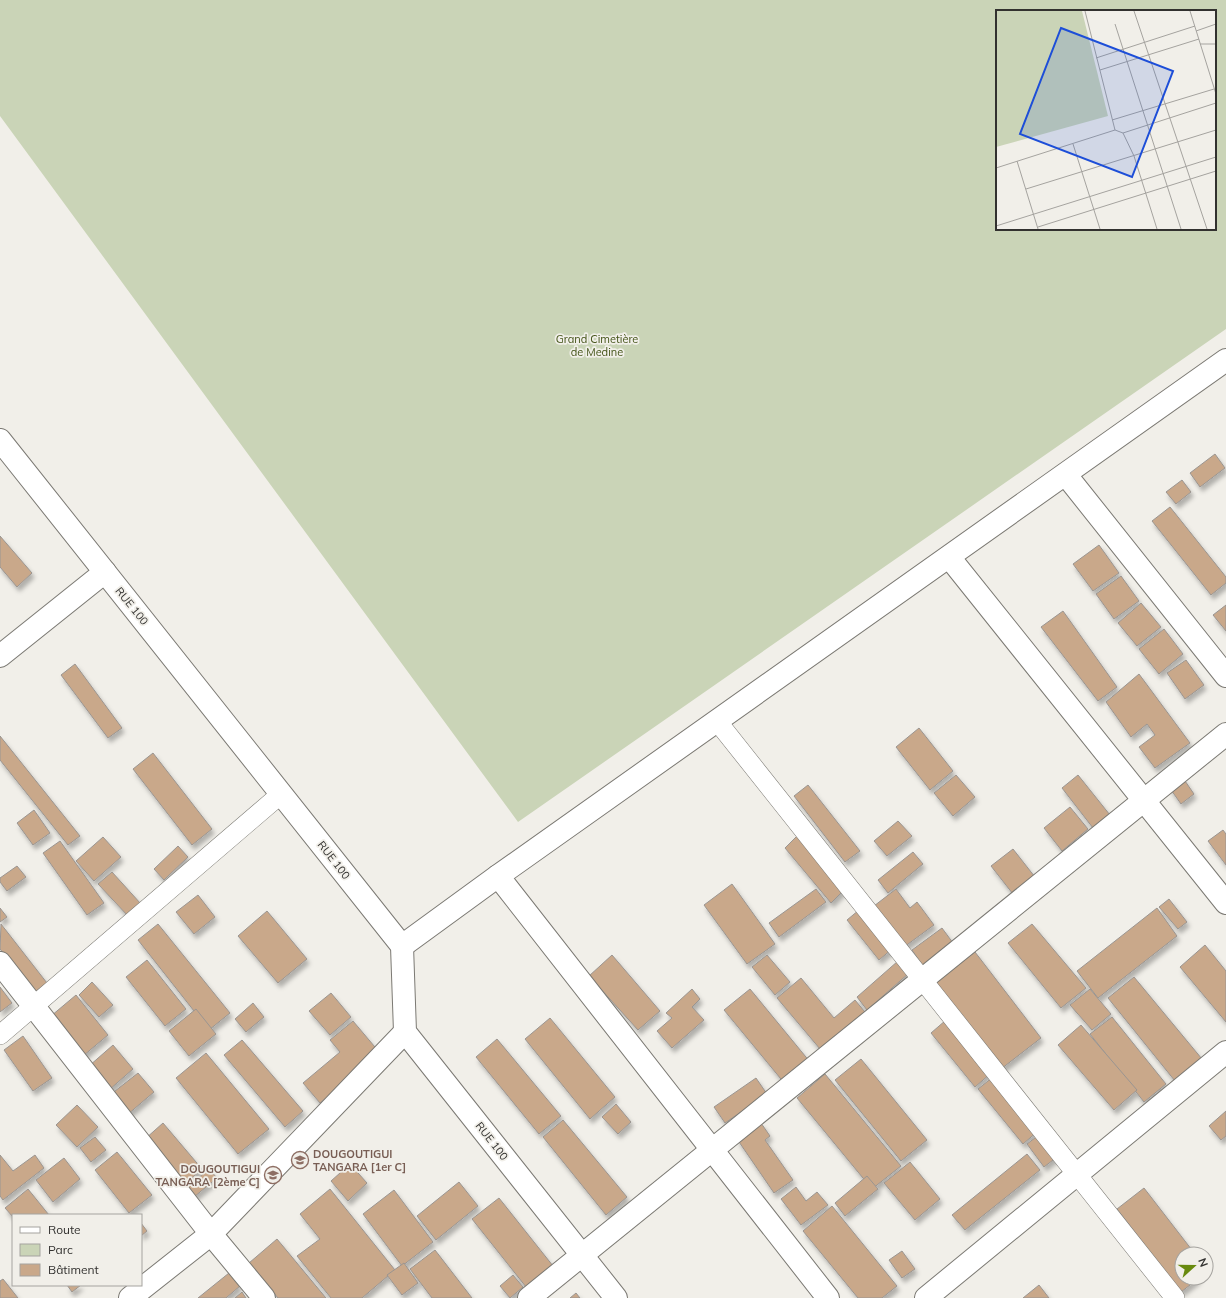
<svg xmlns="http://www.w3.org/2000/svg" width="1226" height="1298" font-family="Mulish,sans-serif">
<defs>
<filter id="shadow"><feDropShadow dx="2.5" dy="4.5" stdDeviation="2" flood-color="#0004"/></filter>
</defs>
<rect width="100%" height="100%" fill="#f1efe9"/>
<path fill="#cad4b7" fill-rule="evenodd" d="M0,0H1226V329L518,822L0,116ZM997,11H1215V229H997Z"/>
<g fill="#c9a88a" stroke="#9a9591" filter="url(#shadow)">
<polygon points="1215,454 1225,468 1200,487 1190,473"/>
<polygon points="1182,480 1191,492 1176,504 1166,492"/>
<polygon points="1170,507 1226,577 1226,583 1211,595 1152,521"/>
<polygon points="0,536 32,573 17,587 0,567"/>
<polygon points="1099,545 1119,573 1093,591 1073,564"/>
<polygon points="1121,576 1139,601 1114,619 1096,594"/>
<polygon points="1141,603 1161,627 1137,646 1118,623"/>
<polygon points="1226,605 1226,631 1213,615"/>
<polygon points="1063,611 1117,687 1098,701 1041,627"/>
<polygon points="1164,629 1183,654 1159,674 1139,649"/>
<polygon points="1186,660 1204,685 1185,699 1167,673"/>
<polygon points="75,664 122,728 108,738 61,675"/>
<polygon points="1139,674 1190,743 1155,768 1139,747 1155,735 1147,724 1131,737 1106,702"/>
<polygon points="919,728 953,771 930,790 896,747"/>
<polygon points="0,736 80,836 68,845 0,760"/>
<polygon points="153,753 212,829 192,845 133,769"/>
<polygon points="956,775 975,797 953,816 934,793"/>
<polygon points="1078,775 1110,815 1093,828 1062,788"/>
<polygon points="1183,778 1194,794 1181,804 1169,787"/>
<polygon points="808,785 860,851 845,862 794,796"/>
<polygon points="1070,807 1088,829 1062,851 1044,828"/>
<polygon points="34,810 50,833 33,845 17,823"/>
<polygon points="898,821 912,836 887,856 874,841"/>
<polygon points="1223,830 1226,834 1226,865 1208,841"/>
<polygon points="799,834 844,890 831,903 785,848"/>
<polygon points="103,837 121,857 94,881 76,861"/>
<polygon points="60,841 104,903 87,915 43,853"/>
<polygon points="178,846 188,857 164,880 154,869"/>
<polygon points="1013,849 1042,886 1020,903 991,866"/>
<polygon points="913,852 923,864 888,893 878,880"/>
<polygon points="17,866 26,877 7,891 0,882 0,878"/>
<polygon points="112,872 141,904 128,916 98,884"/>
<polygon points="732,884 775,944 747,964 704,905"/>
<polygon points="816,889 826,902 779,937 769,923"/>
<polygon points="896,889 910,908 917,902 934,925 904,947 874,906"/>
<polygon points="198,895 215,917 194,934 176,912"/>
<polygon points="1169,899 1187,922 1178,929 1159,907"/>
<polygon points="0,908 7,917 0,922"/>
<polygon points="1157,908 1177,936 1098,998 1077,971"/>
<polygon points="859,910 892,949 879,960 847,920"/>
<polygon points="267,911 307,959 278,983 238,936"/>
<polygon points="1,924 47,983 35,992 0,949"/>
<polygon points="158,924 230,1013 209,1030 138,940"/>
<polygon points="1032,924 1086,988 1061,1008 1008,943"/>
<polygon points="942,928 953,943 923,966 912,950"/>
<polygon points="1205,945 1226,971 1226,1022 1180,967"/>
<polygon points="975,952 1041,1038 1001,1069 935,982"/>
<polygon points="612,955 660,1011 638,1030 589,976"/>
<polygon points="767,955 790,982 775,995 752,967"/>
<polygon points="147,960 186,1009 165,1026 126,977"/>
<polygon points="898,961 908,974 867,1010 857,997"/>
<polygon points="1134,977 1202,1059 1175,1081 1108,998"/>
<polygon points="801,978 834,1018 855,1000 865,1012 820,1049 777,998"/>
<polygon points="92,982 113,1005 99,1017 79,995"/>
<polygon points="0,987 12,1003 0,1012"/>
<polygon points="692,989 700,999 692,1007 704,1020 672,1048 657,1031 672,1018 666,1013"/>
<polygon points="750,989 815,1068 790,1090 724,1010"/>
<polygon points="1090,989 1111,1014 1092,1030 1070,1005"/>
<polygon points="331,993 351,1017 330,1035 309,1011"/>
<polygon points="76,995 108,1035 83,1056 51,1016"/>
<polygon points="253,1003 264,1017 246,1032 235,1019"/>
<polygon points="196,1009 216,1034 189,1056 169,1031"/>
<polygon points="1112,1017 1166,1084 1144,1102 1090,1034"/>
<polygon points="550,1018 615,1097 590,1119 525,1039"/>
<polygon points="946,1020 990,1074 975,1087 931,1033"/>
<polygon points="353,1021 380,1053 320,1103 303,1083 340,1052 330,1040"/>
<polygon points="1081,1025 1137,1090 1114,1110 1058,1045"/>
<polygon points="23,1036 52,1078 33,1091 4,1050"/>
<polygon points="497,1039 561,1116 539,1134 476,1057"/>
<polygon points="242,1040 303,1111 285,1127 224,1055"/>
<polygon points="113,1045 133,1069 109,1090 89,1066"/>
<polygon points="206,1053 269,1129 238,1154 176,1078"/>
<polygon points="861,1059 927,1140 901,1161 835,1080"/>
<polygon points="138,1073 154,1092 127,1115 110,1095"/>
<polygon points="825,1074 901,1166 872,1189 797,1098"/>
<polygon points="993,1077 1038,1131 1023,1144 978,1089"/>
<polygon points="756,1078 767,1094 725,1123 714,1107"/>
<polygon points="616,1104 631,1122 618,1134 602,1117"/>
<polygon points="77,1105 98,1127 77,1147 56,1125"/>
<polygon points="1226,1111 1226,1136 1221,1140 1209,1126"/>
<polygon points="563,1120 627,1197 606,1215 543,1137"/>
<polygon points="163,1123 202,1169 184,1185 145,1139"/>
<polygon points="761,1123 770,1136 765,1140 793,1180 774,1193 737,1139"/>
<polygon points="1040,1134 1057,1157 1044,1167 1027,1144"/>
<polygon points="95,1137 106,1150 91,1162 80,1148"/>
<polygon points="117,1152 152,1195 129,1213 95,1170"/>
<polygon points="1027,1154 1040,1170 965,1230 952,1215"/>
<polygon points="0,1155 13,1171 35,1155 44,1168 3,1200 0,1196"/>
<polygon points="64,1158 80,1179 53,1202 36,1180"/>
<polygon points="910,1162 940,1199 915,1220 884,1183"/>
<polygon points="350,1164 367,1183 348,1201 331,1181"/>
<polygon points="209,1169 217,1178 194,1197 186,1188"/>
<polygon points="867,1176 878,1189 845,1216 835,1203"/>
<polygon points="459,1182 478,1206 436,1240 417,1216"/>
<polygon points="796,1187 806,1201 817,1192 828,1205 801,1225 781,1199"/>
<polygon points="1144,1188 1195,1254 1182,1254 1182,1278 1199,1278 1181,1292 1117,1209"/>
<polygon points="28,1189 49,1215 13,1215 13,1217 5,1208"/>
<polygon points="330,1189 395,1270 362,1298 331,1298 297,1256 320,1239 300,1214"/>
<polygon points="394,1190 433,1242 402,1266 363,1214"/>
<polygon points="499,1198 561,1276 534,1297 472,1219"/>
<polygon points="832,1206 897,1286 882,1298 858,1298 803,1231"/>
<polygon points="141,1223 147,1231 141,1236"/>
<polygon points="277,1239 326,1298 278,1298 249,1263"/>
<polygon points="435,1250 472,1298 432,1298 410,1269"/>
<polygon points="902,1251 915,1269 902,1278 889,1260"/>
<polygon points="404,1263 418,1283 402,1295 387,1275"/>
<polygon points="229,1273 240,1286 226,1298 198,1298"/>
<polygon points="513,1275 523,1287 510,1298 500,1286"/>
<polygon points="3,1279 18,1298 0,1298 0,1281"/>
<polygon points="67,1285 81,1285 72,1292"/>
<polygon points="1039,1285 1049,1298 1023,1298"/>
<polygon points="242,1292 246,1298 235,1298"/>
<polygon points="576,1293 580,1298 570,1298"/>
</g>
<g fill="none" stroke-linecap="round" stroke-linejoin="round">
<g stroke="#7b7973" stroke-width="20">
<g id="service">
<polyline points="717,721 1175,1298"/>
<polyline points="0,1035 281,794"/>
</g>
</g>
<g stroke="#7b7973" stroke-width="24">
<g id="minor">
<polyline points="0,440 402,946 405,1032 616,1298"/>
<polyline points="1066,475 1226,676"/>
<polyline points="949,557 1226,903"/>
<polyline points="0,656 105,572"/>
<polyline points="498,876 828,1298"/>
<polyline points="402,946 498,876 1226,360"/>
<polyline points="0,963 211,1234 264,1298"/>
<polyline points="130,1298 211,1234 405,1032"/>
<polyline points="529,1298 1226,734"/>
<polyline points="926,1298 1226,1052"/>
</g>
</g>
<use href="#service" stroke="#fff" stroke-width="19"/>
<use href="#minor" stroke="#fff" stroke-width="22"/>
</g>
<defs>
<g id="school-ring" transform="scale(0.9)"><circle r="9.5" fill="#f1efe9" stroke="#8d6e63" stroke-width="1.5"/><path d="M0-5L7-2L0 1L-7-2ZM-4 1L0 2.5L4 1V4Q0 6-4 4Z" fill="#8d6e63"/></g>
</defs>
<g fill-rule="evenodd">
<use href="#school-ring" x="300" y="1160"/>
<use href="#school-ring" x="273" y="1175"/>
</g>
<g text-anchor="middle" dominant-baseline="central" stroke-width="3.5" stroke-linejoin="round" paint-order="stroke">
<g font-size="11" fill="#445418" stroke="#f1efe9">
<text x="597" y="339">Grand Cimetière<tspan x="597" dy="13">de Medine</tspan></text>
</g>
<g font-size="11" fill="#32312f" stroke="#f1efe9">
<text transform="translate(132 606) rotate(51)">RUE 100</text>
<text transform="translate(334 860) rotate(52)">RUE 100</text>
<text transform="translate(492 1141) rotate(52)">RUE 100</text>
</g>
<g font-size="11" font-weight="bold" fill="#785e54" stroke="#f1efe9" text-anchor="start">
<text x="313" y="1154">DOUGOUTIGUI<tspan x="313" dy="13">TANGARA [1er C]</tspan></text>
<text x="260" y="1169" text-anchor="end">DOUGOUTIGUI<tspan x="260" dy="13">TANGARA [2ème C]</tspan></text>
</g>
</g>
<g transform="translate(996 10)">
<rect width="220" height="220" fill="#f1efe9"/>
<path d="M0,1H86L112,106L0,137Z" fill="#cad4b7"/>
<path fill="none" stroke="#a5a39f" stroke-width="1" d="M89,1L119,120M138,1L211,219M194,1L220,84M119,14L185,219M200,21L220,14M204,34H220M100,48L199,16M104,60L203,29M116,110L218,79M127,123L138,146L161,219M77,134L104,219M21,151L42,219M0,158L119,120L127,123L220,93M30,179L220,120M0,216L220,147M42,217L220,161"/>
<path fill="#1d4ed8" fill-opacity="0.15" stroke="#1d4ed8" stroke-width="2" d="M65,18L177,61L136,167L24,124Z"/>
<rect width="220" height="220" fill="none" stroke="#32312f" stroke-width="2"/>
</g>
<rect x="12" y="1214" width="130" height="72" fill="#f1efe9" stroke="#a5a39f"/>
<rect x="20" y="1227" width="20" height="6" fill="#ffffff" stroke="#a5a39f"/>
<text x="48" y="1234" font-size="12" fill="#32312f">Route</text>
<rect x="20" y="1244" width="20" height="12" fill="#cad4b7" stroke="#a5a39f"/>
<text x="48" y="1254" font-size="12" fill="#32312f">Parc</text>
<rect x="20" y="1264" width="20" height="12" fill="#c9a88a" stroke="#a5a39f"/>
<text x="48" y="1274" font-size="12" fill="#32312f">Bâtiment</text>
<g transform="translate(1194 1266) rotate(69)"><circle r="19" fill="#f1efe9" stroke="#a5a39f"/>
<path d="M0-3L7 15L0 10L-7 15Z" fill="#688a0e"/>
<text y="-6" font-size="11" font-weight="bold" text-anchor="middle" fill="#32312f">N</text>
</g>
</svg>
